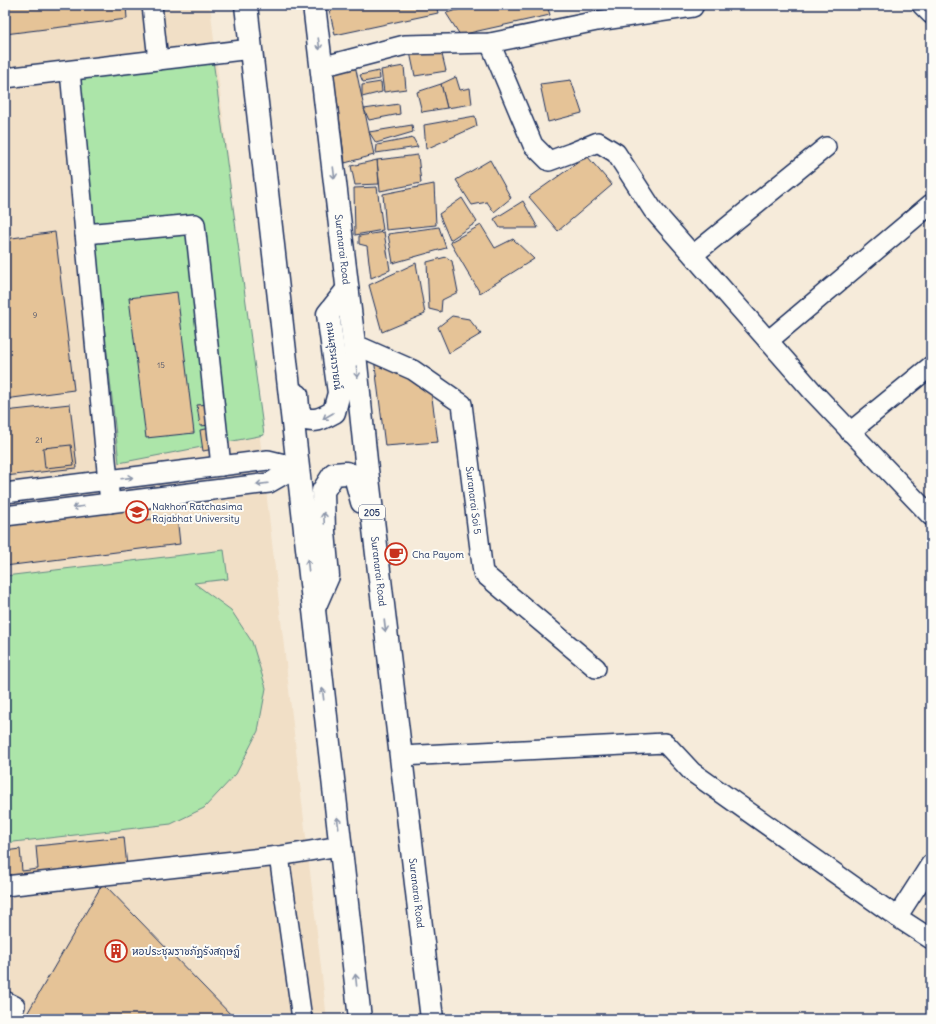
<svg xmlns="http://www.w3.org/2000/svg" width="936" height="1024" font-family="Delius,'Playpen Sans Thai',sans-serif">
<rect width="100%" height="100%" fill="#f6ebda"/>
<filter id="ink" filterUnits="userSpaceOnUse"><feTurbulence type="fractalNoise" baseFrequency=".025" numOctaves="2"/><feDisplacementMap in="SourceGraphic" scale="8" xChannelSelector="R" yChannelSelector="G"/><feConvolveMatrix kernelMatrix="1 2 1 2 8 2 1 2 1" color-interpolation-filters="sRGB"/></filter>
<g filter="url(#ink)">
<polygon fill="#f1dfc6" points="5,5 210,5 327,1019 5,1019"/>
<g fill="#ace5a9" stroke="#648a84">
<polygon points="213,60 264,435 119,463 77,75"/>
<polygon points="224,550 228,579 194,583 231,610 252,642 266,688 258,731 236,774 204,808 171,824 5,843 5,576"/>
</g>
<g fill="#e5c397" stroke="#1b2f5e">
<polygon points="5,5 126,5 127,19 5,34"/>
<polygon points="328,5 436,5 438,13 335,35"/>
<polygon points="476,5 547,5 550,15 460,35 446,13"/>
<polygon points="441,50 446,71 415,76 410,52"/>
<polygon points="355,65 374,155 345,163 333,70"/>
<polygon points="404,66 406,89 384,92 381,70"/>
<polygon points="379,71 380,79 363,82 360,75"/>
<polygon points="456,77 460,90 470,88 472,104 447,108 441,84"/>
<polygon points="571,80 582,113 548,122 540,84"/>
<polygon points="381,82 382,92 362,97 362,85"/>
<polygon points="441,84 447,108 422,112 417,92"/>
<polygon points="399,104 400,114 369,120 364,109"/>
<polygon points="475,116 477,126 426,149 424,125"/>
<polygon points="412,125 413,132 376,143 369,132"/>
<polygon points="413,138 418,147 376,153 377,145"/>
<polygon points="418,155 421,183 380,191 377,160"/>
<polygon points="587,156 612,185 558,231 529,197"/>
<polygon points="377,160 379,184 355,185 351,166"/>
<polygon points="490,160 511,198 494,212 487,202 472,205 456,180"/>
<polygon points="434,184 436,225 386,230 383,194"/>
<polygon points="377,187 383,230 355,235 354,188"/>
<polygon points="462,198 477,222 450,240 439,214"/>
<polygon points="523,201 538,228 500,228 494,219"/>
<polygon points="481,225 495,248 513,239 534,259 480,293 450,242"/>
<polygon points="439,227 446,248 393,263 388,234"/>
<polygon points="55,232 74,390 5,399 5,239"/>
<polygon points="384,232 390,270 371,278 367,246 359,244 359,236"/>
<polygon points="446,257 452,261 458,292 442,300 441,312 429,309 427,262"/>
<polygon points="416,263 425,314 382,332 369,285"/>
<polygon points="177,292 194,433 146,438 129,298"/>
<polygon points="452,316 469,319 481,334 449,353 438,327"/>
<polygon points="374,358 431,391 438,442 385,446"/>
<polygon points="70,404 77,468 5,476 5,411"/>
<polygon points="209,404 212,425 200,426 197,405"/>
<polygon points="212,428 214,449 203,451 200,430"/>
<polygon points="71,445 74,465 45,468 43,448"/>
<polygon points="143,505 145,520 177,516 180,544 5,566 5,522"/>
<polygon points="124,837 127,867 5,880 5,851 20,849 22,871 38,869 36,846"/>
<polygon points="103,883 235,1019 24,1019"/>
</g>
<g fill="none" stroke-linecap="round" stroke-linejoin="round">
<g stroke="#1b2f5e" stroke-width="22">
<g id="minor">
<polyline points="152,5 158,60"/>
<polyline points="922,5 931,14"/>
<polyline points="490,43 533,145 549,161 571,153 598,142 616,153 653,210 814,393 931,516"/>
<polyline points="321,67 405,45 490,43 597,21 693,7"/>
<polyline points="70,71 110,503"/>
<polyline points="5,78 251,49"/>
<polyline points="85,234 195,224 221,466"/>
<polyline points="693,255 826,147"/>
<polyline points="768,341 931,204"/>
<path id="s1" d="M354,344L413,370L462,404L483,573L596,668"/>
<polyline points="850,432 931,366"/>
<polyline points="5,493 268,460 297,467"/>
<polyline points="5,516 269,483 297,467"/>
<polyline points="401,756 665,743 692,772 897,917 931,939"/>
<polyline points="279,856 302,1019"/>
<polyline points="5,886 279,856 340,846"/>
<polyline points="897,917 931,864"/>
<polyline points="5,1001 15,1006 7,1019"/>
</g>
</g>
<g stroke="#1b2f5e" stroke-width="25">
<g id="major">
<polyline points="246,5 360,1019"/>
<path id="s2" d="M314,5L354,344L366,461L432,1019"/>
<path d="M297,395L298,408L302,418C315,423 323,418 334,412L339,393L328,314L347,290"/>
<polyline points="314,608 328,576 324,532 323,491 334,474 346,473 355,476 362,502"/>
</g>
</g>
<use href="#minor" stroke="#fdfcf7" stroke-width="19"/>
<use href="#major" stroke="#fdfcf7" stroke-width="22"/>
</g>
<defs><path id="oneway-shaft" d="M-6 0H5M1.5-3L5.5 0L1.5 3" fill="none" stroke-width="1.6" stroke-linecap="round" stroke-linejoin="round"/></defs>
<g stroke="#8c96aa">
<use href="#oneway-shaft" transform="translate(319 44) rotate(83)"/>
<use href="#oneway-shaft" transform="translate(334 173) rotate(83)"/>
<use href="#oneway-shaft" transform="translate(357 372) rotate(84)"/>
<use href="#oneway-shaft" transform="translate(328 416) rotate(150)"/>
<use href="#oneway-shaft" transform="translate(127 478) rotate(-7)"/>
<use href="#oneway-shaft" transform="translate(262 484) rotate(173)"/>
<use href="#oneway-shaft" transform="translate(78 507) rotate(173)"/>
<use href="#oneway-shaft" transform="translate(324 518) rotate(-93)"/>
<use href="#oneway-shaft" transform="translate(308 565) rotate(-96)"/>
<use href="#oneway-shaft" transform="translate(385 626) rotate(83)"/>
<use href="#oneway-shaft" transform="translate(323 694) rotate(-97)"/>
<use href="#oneway-shaft" transform="translate(338 823) rotate(-97)"/>
<use href="#oneway-shaft" transform="translate(356 980) rotate(-96)"/>
</g>
</g>
<defs>
<g id="university-ring" transform="scale(1.15)"><circle r="9.5" fill="#fdfcf7" stroke="#c8321e" stroke-width="1.5"/><path d="M0-5L7-2L0 1L-7-2ZM-4 1L0 2.5L4 1V4Q0 6-4 4Z" fill="#c8321e"/></g>
<g id="cafe-ring" transform="scale(1.15)"><circle r="9.5" fill="#fdfcf7" stroke="#c8321e" stroke-width="1.5"/><path d="M-5.5-4.5H6V0H3Q3 3.5 0 3.5H-2.5Q-5.5 3.5-5.5 0ZM3-3.2v2h1.7v-2ZM-6 4.5H4V6H-6Z" fill="#c8321e"/></g>
<g id="building-ring" transform="scale(1.15)"><circle r="9.5" fill="#fdfcf7" stroke="#c8321e" stroke-width="1.5"/><path d="M-4-6H4V6H1V3H-1V6H-4ZM-2.5-4.3h1.7v1.8h-1.7ZM.8-4.3h1.7v1.8H.8ZM-2.5-1h1.7V.8h-1.7ZM.8-1h1.7V.8H.8Z" fill="#c8321e"/></g>
</defs>
<g fill-rule="evenodd">
<use href="#university-ring" x="137" y="512"/>
<use href="#cafe-ring" x="396" y="554"/>
<use href="#building-ring" x="116" y="951"/>
</g>
<g text-anchor="middle" dominant-baseline="central" stroke-width="4" stroke-linejoin="round" paint-order="stroke">
<g font-size="8" fill="#4e546c">
<text x="35" y="315">9</text>
<text x="161" y="365">15</text>
<text x="39" y="440">21</text>
</g>
<rect fill="#fdfcf7" stroke="#5f6c8c" stroke-width="1" x="359" y="505" width="26" height="14" rx="3"/>
<g font-size="9" font-weight="bold" fill="#1b2f5e">
<text x="372" y="512">205</text>
</g>
<g font-size="10" fill="#1b2f5e" stroke="#fdfcf7">
<text stroke="none"><textPath href="#s2" startOffset="246">Suranarai Road</textPath></text>
<text transform="translate(334 356) rotate(83)">ถนนสุรนารายณ์</text>
<text stroke="none"><textPath href="#s1" startOffset="221">Suranarai Soi 5</textPath></text>
<text stroke="none"><textPath href="#s2" startOffset="570">Suranarai Road</textPath></text>
<text stroke="none"><textPath href="#s2" startOffset="894">Suranarai Road</textPath></text>
</g>
<g font-size="10" fill="#1b2f5e" stroke="#fdfcf7" text-anchor="start">
<text x="152" y="506">Nakhon Ratchasima<tspan x="152" dy="12">Rajabhat University</tspan></text>
<text x="412" y="554">Cha Payom</text>
<text x="132" y="951">หอประชุมราชภัฏรังสฤษฎ์</text>
</g>
</g>
<rect width="936" height="1024" fill="none" stroke="#fdfcf7" stroke-width="20"/>
<rect x="10" y="10" width="916" height="1004" fill="none" stroke="#1b2f5e" stroke-width="1.5" filter="url(#ink)"/>
</svg>
